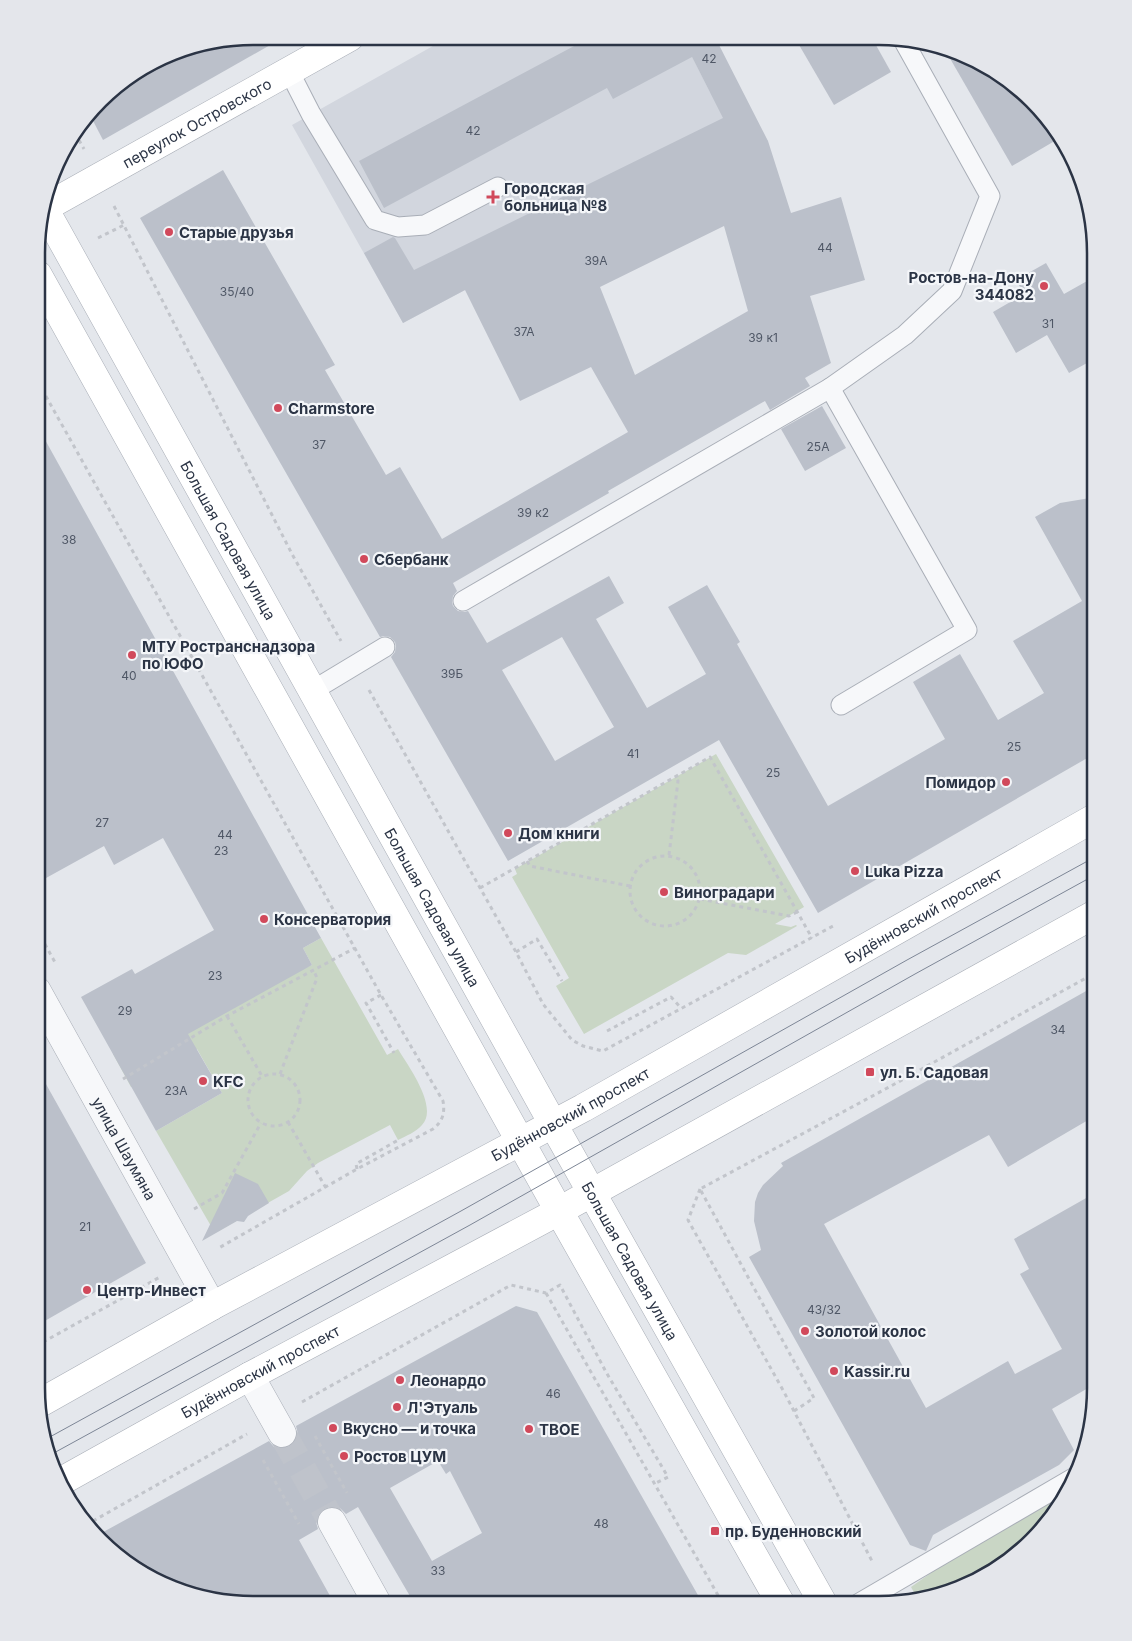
<svg xmlns="http://www.w3.org/2000/svg" width="1132" height="1641" font-family="Inter,sans-serif">
<rect width="100%" height="100%" fill="#e4e7ec"/>
<polygon fill="#d2d6de" points="449,37 682,37 710,92 768,141 465,290 403,323 292,125"/>
<g fill="#c9d6c5">
<polygon points="716,754 804,907 775,924 791,927 796,925 797,926 746,955 728,953 584,1034 556,986 569,978 512,877 517,874 515,869"/>
<path d="M321,938L387,1055L398,1049C408,1066 439,1107 422,1125C416,1132 406,1136 398,1140L390,1125L318,1163L307,1171L289,1191L215,1233L156,1131L222,1093L197,1049L131,1087L113,1054L312,965L303,948Z"/>
<polygon points="1079,1468 1059,1508 1022,1551 974,1582 916,1596 911,1587"/>
</g>
<g fill="#bbc0ca" fill-rule="evenodd">
<polygon points="253,36 286,36 103,140 90,115 110,90 183,48"/>
<path d="M591,37L728,38L718,43L768,141L791,213L841,197L865,280L810,296L831,363L805,378L810,386L770,410L765,401L608,491L609,493L453,583L457,591L453,596L452,602L453,606L458,611L464,612L468,611L487,643L609,576L624,603L596,619L647,708L706,674L668,607L707,585L740,642L737,644L828,806L945,739L913,682L960,654L998,720L1044,693L1013,641L1082,601L1035,517L1060,503L1096,497V753L818,913L719,740L508,861L391,657L395,652L396,646L395,642L390,637L384,636L380,637L140,218L223,170L335,365L325,370L386,475L400,467L442,539L628,432L591,367L520,401L465,290L403,323L364,253L393,237L395,238L414,270L723,118L692,57L613,99L607,88L384,208L359,161ZM724,226L748,311L635,375L600,287ZM562,637L614,727L555,761L502,670Z"/>
<polygon points="795,38 872,38 891,72 834,105"/>
<polygon points="944,48 961,53 1011,81 1058,139 1012,166"/>
<polygon points="1046,263 1064,294 1096,276 1096,358 1069,373 1047,335 1016,353 993,312 1024,294 1016,280"/>
<polygon points="822,406 846,448 805,471 781,429"/>
<polygon points="38,427 321,938 303,948 312,965 188,1034 222,1093 156,1131 81,997 132,969 135,974 214,930 163,838 114,865 104,846 37,883"/>
<polygon points="1095,986 1095,1116 1008,1167 989,1135 824,1224 926,1408 1008,1361 1015,1374 1062,1349 1020,1274 1029,1269 1014,1239 1095,1193 1095,1384 1052,1409 1074,1450 1059,1465 933,1535 926,1551 910,1545 749,1257 761,1250 754,1221 755,1202 758,1193 763,1185 783,1166 781,1163"/>
<polygon points="37,1068 146,1263 36,1326 37,1177"/>
<polygon points="235,1173 258,1184 269,1203 248,1216 244,1222 237,1221 202,1241"/>
<path d="M516,1306L537,1312L703,1604L414,1603L358,1507L346,1514L340,1508L333,1506L325,1508L318,1514L316,1522L318,1529L299,1540L334,1603H225L133,1568L96,1536L269,1441L274,1447L282,1449L289,1447L296,1441L298,1434L296,1426ZM438,1461L446,1474L450,1471L482,1533L432,1561L390,1488Z"/>
</g>
<g fill="none" stroke-linecap="round" stroke-linejoin="round">
<polyline stroke="#bfc3cb" stroke-width="28" stroke-dasharray="28 14" stroke-linecap="butt" points="282,1433 332,1522"/>
<g stroke="#a9aeb7" stroke-width="21">
<g id="lane">
<polyline points="289,71 311,114 375,220 398,227 425,225 498,187"/>
<polyline points="830,388 967,630 841,705"/>
<polyline points="463,601 830,388 905,335 952,291 990,196 902,38"/>
<polyline points="312,691 385,647"/>
<polyline points="856,1605 1075,1477"/>
</g>
</g>
<g stroke="#a9aeb7" stroke-width="29">
<g id="street">
<path id="s1" d="M37,991L212,1306"/>
<polyline points="250,1376 282,1433"/>
<polyline points="332,1522 377,1603"/>
</g>
</g>
<g stroke="#a9aeb7" stroke-width="29">
<g id="secondary">
<path id="s2" d="M44,208L553,1124L824,1605"/>
<path id="s3" d="M44,208L350,37"/>
<polyline points="38,275 559,1211 781,1604"/>
<path id="s4" d="M40,1403L212,1306L583,1108L1096,817"/>
<path id="s5" d="M58,1483L250,1376L548,1217L1095,914"/>
</g>
</g>
<g stroke="#c2c5cb" stroke-width="3" stroke-dasharray="4 4" stroke-linecap="butt">
<polyline points="75,133 84,149"/>
<polyline points="114,206 292,554 341,641"/>
<polyline points="98,238 124,225"/>
<path d="M38,382L381,995L443,1101C445,1113 443,1121 433,1129L357,1169L217,1249"/>
<polyline points="369,690 516,952 543,1004 572,1040 583,1046 603,1051 833,926"/>
<polyline points="669,855 678,781 675,777"/>
<circle cx="665" cy="891" r="35"/>
<polyline points="527,861 530,866 630,886"/>
<polyline points="480,888 710,757 812,938"/>
<polyline points="700,899 789,916 797,912"/>
<polyline points="37,930 56,964"/>
<polyline points="516,952 537,939 562,981"/>
<polyline points="381,995 366,1003 394,1053"/>
<polyline points="227,1016 262,1076"/>
<polyline points="607,1031 671,997 681,1008"/>
<circle cx="274" cy="1100" r="26"/>
<polyline points="280,1074 317,978 314,971"/>
<polyline points="123,1079 227,1016 355,948"/>
<polyline points="288,1122 326,1188"/>
<polyline points="357,1169 356,1164 400,1139"/>
<polyline points="700,1189 688,1220 784,1392 873,1563"/>
<polyline points="194,1209 222,1193 261,1123"/>
<polyline points="546,1293 723,1604"/>
<polyline points="36,1346 160,1277"/>
<polyline points="302,1402 511,1285 546,1293 560,1285 606,1372 668,1477 654,1484"/>
<polyline points="794,1411 814,1398 700,1189 891,1086 1095,973"/>
<polyline points="315,1436 347,1493"/>
<polyline points="263,1460 299,1524"/>
<polyline points="86,1525 247,1434"/>
</g>
<use href="#lane" stroke="#f7f8fa" stroke-width="19"/>
<use href="#street" stroke="#f7f8fa" stroke-width="28"/>
<use href="#secondary" stroke="#fff" stroke-width="28"/>
<g stroke="#7d8696" stroke-width="1">
<polyline points="48,1438 461,1211 907,960 1095,857"/>
<polyline points="52,1454 470,1225 915,974 1095,875"/>
</g>
</g>
<g fill="#d1495b" stroke="#f4f6f9" stroke-width="2">
<path d="M490.5 189.5h5v5h5v5h-5v5h-5v-5h-5v-5h5z"/>
<circle cx="169" cy="232" r="5"/>
<circle cx="1044" cy="286" r="5"/>
<circle cx="278" cy="408" r="5"/>
<circle cx="364" cy="559" r="5"/>
<circle cx="132" cy="655" r="5"/>
<circle cx="1006" cy="782" r="5"/>
<circle cx="508" cy="833" r="5"/>
<circle cx="855" cy="871" r="5"/>
<circle cx="664" cy="892" r="5"/>
<circle cx="264" cy="919" r="5"/>
<rect x="865" y="1067" width="10" height="10" rx="2.5"/>
<circle cx="203" cy="1081" r="5"/>
<circle cx="87" cy="1290" r="5"/>
<circle cx="805" cy="1331" r="5"/>
<circle cx="834" cy="1371" r="5"/>
<circle cx="400" cy="1380" r="5"/>
<circle cx="397" cy="1407" r="5"/>
<circle cx="333" cy="1428" r="5"/>
<circle cx="529" cy="1429" r="5"/>
<circle cx="344" cy="1456" r="5"/>
<rect x="710" y="1526" width="10" height="10" rx="2.5"/>
</g>
<g text-anchor="middle" dominant-baseline="central" stroke-width="4.5" stroke-linejoin="round" paint-order="stroke">
<g font-size="12" fill="#4f5766">
<text x="709" y="58">42</text>
<text x="473" y="130">42</text>
<text x="825" y="247">44</text>
<text x="596" y="260">39А</text>
<text x="237" y="291">35/40</text>
<text x="1048" y="323">31</text>
<text x="524" y="331">37А</text>
<text x="763" y="337">39 к1</text>
<text x="319" y="444">37</text>
<text x="818" y="446">25А</text>
<text x="533" y="512">39 к2</text>
<text x="69" y="539">38</text>
<text x="452" y="673">39Б</text>
<text x="129" y="675">40</text>
<text x="1014" y="746">25</text>
<text x="633" y="753">41</text>
<text x="773" y="772">25</text>
<text x="102" y="822">27</text>
<text x="225" y="834">44</text>
<text x="221" y="850">23</text>
<text x="215" y="975">23</text>
<text x="125" y="1010">29</text>
<text x="1058" y="1029">34</text>
<text x="176" y="1090">23А</text>
<text x="85" y="1226">21</text>
<text x="824" y="1309">43/32</text>
<text x="553" y="1393">46</text>
<text x="601" y="1523">48</text>
<text x="438" y="1570">33</text>
</g>
<g font-size="15" fill="#2b3445" stroke="#f4f6f9">
<text stroke="none"><textPath href="#s3" startOffset="175">переулок Островского</textPath></text>
<text stroke="none"><textPath href="#s2" startOffset="380">Большая Садовая улица</textPath></text>
<text stroke="none"><textPath href="#s2" startOffset="800">Большая Садовая улица</textPath></text>
<text stroke="none"><textPath href="#s4" startOffset="1009">Будённовский проспект</textPath></text>
<text stroke="none"><textPath href="#s4" startOffset="604">Будённовский проспект</textPath></text>
<text stroke="none"><textPath href="#s1" startOffset="180">улица Шаумяна</textPath></text>
<text stroke="none"><textPath href="#s2" startOffset="1205">Большая Садовая улица</textPath></text>
<text stroke="none"><textPath href="#s5" startOffset="231">Будённовский проспект</textPath></text>
</g>
<g font-size="15" font-weight="bold" fill="#2b3445" stroke="#f4f6f9" text-anchor="start">
<text x="504" y="188">Городская<tspan x="504" dy="17">больница №8</tspan></text>
<text x="179" y="232">Старые друзья</text>
<text x="1034" y="277" text-anchor="end">Ростов-на-Дону<tspan x="1034" dy="17">344082</tspan></text>
<text x="288" y="408">Charmstore</text>
<text x="374" y="559">Сбербанк</text>
<text x="142" y="646">МТУ Ространснадзора<tspan x="142" dy="17">по ЮФО</tspan></text>
<text x="996" y="782" text-anchor="end">Помидор</text>
<text x="518" y="833">Дом книги</text>
<text x="865" y="871">Luka Pizza</text>
<text x="674" y="892">Виноградари</text>
<text x="274" y="919">Консерватория</text>
<text x="880" y="1072">ул. Б. Садовая</text>
<text x="213" y="1081">KFC</text>
<text x="97" y="1290">Центр-Инвест</text>
<text x="815" y="1331">Золотой колос</text>
<text x="844" y="1371">Kassir.ru</text>
<text x="410" y="1380">Леонардо</text>
<text x="407" y="1407">Л'Этуаль</text>
<text x="343" y="1428">Вкусно — и точка</text>
<text x="539" y="1429">ТВОЕ</text>
<text x="354" y="1456">Ростов ЦУМ</text>
<text x="725" y="1531">пр. Буденновский</text>
</g>
</g>
<path d="M0 0H1132V1641H0ZM253 45H879A208 208 0 0 1 1087 253V1388A208 208 0 0 1 879 1596H253A208 208 0 0 1 45 1388V253A208 208 0 0 1 253 45Z" fill="#e4e6eb" fill-rule="evenodd"/>
<path fill="none" stroke="#2b3445" stroke-width="2.5" d="M253 45H879A208 208 0 0 1 1087 253V1388A208 208 0 0 1 879 1596H253A208 208 0 0 1 45 1388V253A208 208 0 0 1 253 45Z"/>
</svg>
